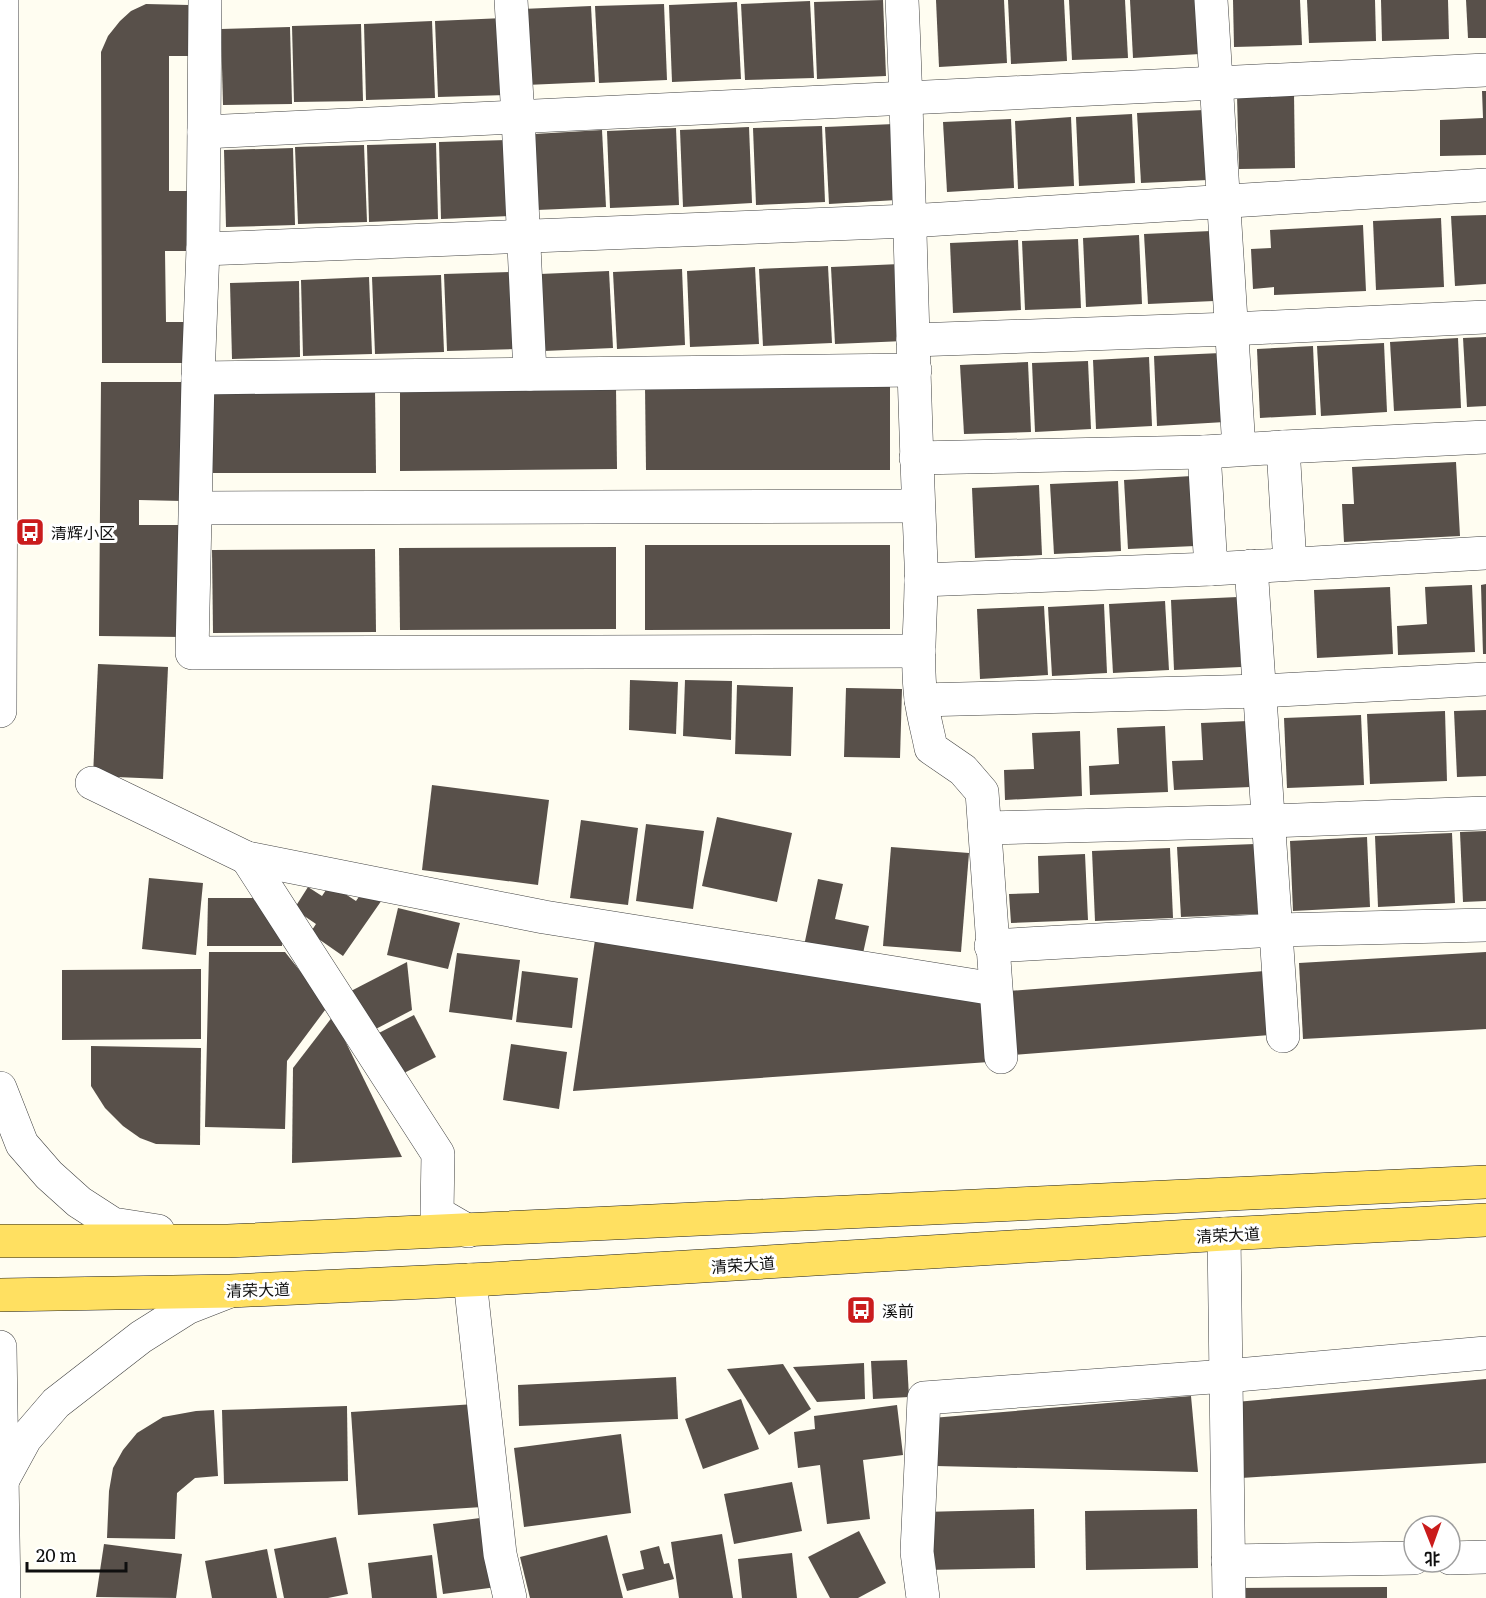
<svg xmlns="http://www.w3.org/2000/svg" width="1486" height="1598" font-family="Literata,'Noto Sans SC',serif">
<rect width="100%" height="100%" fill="#fffdf1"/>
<g fill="#58504a">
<polygon points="883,0 886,76 817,79 814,2"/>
<polygon points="936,0 1004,0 1007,63 939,67"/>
<polygon points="1008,0 1064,0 1067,61 1011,64"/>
<polygon points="1069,0 1125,0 1128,58 1072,60"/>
<polygon points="1130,0 1198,0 1200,54 1133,58"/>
<polygon points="1233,0 1300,0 1302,45 1234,47"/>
<polygon points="1307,0 1375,0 1376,41 1309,43"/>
<polygon points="1381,0 1448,0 1449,39 1382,41"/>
<polygon points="1466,0 1486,0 1486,38 1468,38"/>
<polygon points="810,1 814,78 745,80 741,4"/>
<polygon points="737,2 741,79 672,82 669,5"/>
<polygon points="146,4 189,5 189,56 169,56 169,191 189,191 189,251 165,251 166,322 189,322 189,363 102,363 101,52 108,36 120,21 131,11"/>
<polygon points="664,4 667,80 599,83 595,6"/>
<polygon points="591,6 595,82 526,85 522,9"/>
<polygon points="504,18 507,95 438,97 435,21"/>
<polygon points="432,21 435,98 366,100 364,24"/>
<polygon points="361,24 363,101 294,102 292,26"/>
<polygon points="290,27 292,104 223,105 221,29"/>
<polygon points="1482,91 1486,91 1486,155 1440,156 1440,120 1483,118"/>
<polygon points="1294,93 1295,168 1239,169 1237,95"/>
<polygon points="1204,110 1208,180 1141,183 1137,113"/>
<polygon points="1132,114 1135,183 1079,186 1076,117"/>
<polygon points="1071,117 1074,186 1018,189 1015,121"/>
<polygon points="1011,119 1014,188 947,192 943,122"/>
<polygon points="894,124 897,200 829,204 825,127"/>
<polygon points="822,126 825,202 756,205 753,128"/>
<polygon points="749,127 752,203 683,207 680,130"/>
<polygon points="676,128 679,205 610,208 607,131"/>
<polygon points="602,130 606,207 537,210 534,134"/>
<polygon points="507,140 510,216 441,219 439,142"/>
<polygon points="436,143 438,219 369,222 367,145"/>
<polygon points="364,145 367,222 298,224 295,147"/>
<polygon points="293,148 295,225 226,227 224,150"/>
<polygon points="1486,215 1486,284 1455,286 1451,216"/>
<polygon points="1441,218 1444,287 1376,290 1373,221"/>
<polygon points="1363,225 1366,291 1274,295 1274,287 1253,289 1251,249 1271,248 1270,230"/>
<polygon points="1211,231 1214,301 1148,304 1144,234"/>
<polygon points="1139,235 1142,304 1086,307 1083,238"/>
<polygon points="1078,239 1081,308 1025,310 1022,241"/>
<polygon points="1018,240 1021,310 953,313 950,243"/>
<polygon points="900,264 904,341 835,344 831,267"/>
<polygon points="828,266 832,343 763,346 759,269"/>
<polygon points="755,267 759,344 690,347 687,271"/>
<polygon points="682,269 685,345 617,349 613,272"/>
<polygon points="609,271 613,348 544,351 540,274"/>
<polygon points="513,272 515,349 447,351 444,274"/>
<polygon points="441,275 444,352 375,354 372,277"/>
<polygon points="369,277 372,354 303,356 301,280"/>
<polygon points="299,281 300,357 232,359 230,283"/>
<polygon points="1486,337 1486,406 1467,407 1463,338"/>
<polygon points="1458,338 1461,408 1394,411 1390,342"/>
<polygon points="1384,343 1387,412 1321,416 1317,346"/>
<polygon points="1313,346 1316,415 1260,418 1257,349"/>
<polygon points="1221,353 1225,422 1157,426 1154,356"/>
<polygon points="1149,357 1152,426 1096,429 1093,360"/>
<polygon points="1088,361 1091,429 1035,432 1032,363"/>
<polygon points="1028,362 1031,432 964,434 960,365"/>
<polygon points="101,382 182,382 182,501 139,500 139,525 184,525 182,637 99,636"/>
<polygon points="890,385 890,470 646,470 645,386"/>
<polygon points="616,387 617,469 400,471 400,388"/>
<polygon points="375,389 376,473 213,473 212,391"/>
<polygon points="1456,462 1460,536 1344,542 1342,504 1354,504 1352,467"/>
<polygon points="1192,476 1195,546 1128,549 1124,480"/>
<polygon points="1118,481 1121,551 1054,554 1050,484"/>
<polygon points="1039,485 1042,555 975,558 972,488"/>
<polygon points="645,545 890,545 890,629 645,630"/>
<polygon points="616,547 616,629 400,630 399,548"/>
<polygon points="375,549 376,632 213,633 212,550"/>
<polygon points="1486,584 1486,654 1483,654 1481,585"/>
<polygon points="1472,585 1475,652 1398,655 1397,626 1427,624 1425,587"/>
<polygon points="1390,587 1393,654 1317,658 1314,590"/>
<polygon points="1238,597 1241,667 1174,670 1171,600"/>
<polygon points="1165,601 1169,670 1113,673 1109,604"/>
<polygon points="1104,604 1107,673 1052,676 1048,607"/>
<polygon points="1044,606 1048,675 980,679 977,609"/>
<polygon points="98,664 168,667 163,779 93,776"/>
<polygon points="630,680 678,682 676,734 629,730"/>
<polygon points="685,680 732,681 731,740 683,736"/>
<polygon points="737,685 793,687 791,756 735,754"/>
<polygon points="846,688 902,689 900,758 844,757"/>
<polygon points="1486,710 1486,776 1457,777 1454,711"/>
<polygon points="1445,711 1447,781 1370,784 1367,714"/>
<polygon points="1361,715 1364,785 1287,788 1284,718"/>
<polygon points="1248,721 1251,787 1174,790 1172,761 1203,760 1201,723"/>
<polygon points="1165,726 1168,792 1090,795 1089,766 1119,764 1117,728"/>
<polygon points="1080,731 1082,796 1005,800 1004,770 1034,769 1032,733"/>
<polygon points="432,785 549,800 538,885 422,870"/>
<polygon points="717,817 792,833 777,902 702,886"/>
<polygon points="581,820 638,828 628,905 570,898"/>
<polygon points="646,824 704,831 693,909 636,901"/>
<polygon points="1486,831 1486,901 1463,902 1460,832"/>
<polygon points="1452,833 1455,903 1378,907 1375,836"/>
<polygon points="1367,837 1370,907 1293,911 1290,841"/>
<polygon points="1255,844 1258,914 1181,917 1177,847"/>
<polygon points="891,847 969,853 961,952 883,946"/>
<polygon points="1170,848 1173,918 1095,921 1092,851"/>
<polygon points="1085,854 1088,920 1011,923 1009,894 1039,893 1038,856"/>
<polygon points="149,878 203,883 196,955 142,949"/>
<polygon points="818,879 843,884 835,919 869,926 862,958 804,946"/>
<polygon points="330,884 356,901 367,885 384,897 343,956 310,933 316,924 294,909 308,887 322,896"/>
<polygon points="208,898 259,898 282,927 282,946 207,946"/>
<polygon points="398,908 460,923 448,969 387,955"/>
<polygon points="595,940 985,997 989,1062 573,1091"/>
<polygon points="209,952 285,952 328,1006 287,1061 285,1129 205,1127"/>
<polygon points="1486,952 1486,1029 1303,1039 1299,963"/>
<polygon points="457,953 520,960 512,1020 449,1012"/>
<polygon points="407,962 412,1010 372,1031 351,991"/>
<polygon points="201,969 201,1039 62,1040 62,970"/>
<polygon points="522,971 578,978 572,1028 516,1022"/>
<polygon points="1265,971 1270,1035 1014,1055 1008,991"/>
<polygon points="414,1015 436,1057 392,1079 371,1037"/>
<polygon points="333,1016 402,1157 292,1163 293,1068"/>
<polygon points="511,1044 567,1052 559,1109 503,1100"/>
<polygon points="91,1046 201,1048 200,1145 156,1144 140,1138 123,1126 105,1108 91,1086"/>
<polygon points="907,1360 909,1397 873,1399 871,1361"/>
<polygon points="864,1363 865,1399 817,1402 793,1367"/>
<polygon points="783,1364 811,1409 769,1435 727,1369"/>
<polygon points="676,1377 678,1419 519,1426 518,1385"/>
<polygon points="1486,1379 1486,1463 1241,1478 1236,1402"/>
<polygon points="1191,1396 1198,1472 936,1466 932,1418"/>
<polygon points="741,1399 759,1449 703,1469 685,1419"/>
<polygon points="475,1404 482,1507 358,1515 351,1412"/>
<polygon points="897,1405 903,1455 863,1460 870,1519 827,1524 820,1465 798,1468 794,1432 815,1429 814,1416"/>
<polygon points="347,1406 348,1481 224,1484 222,1410"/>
<polygon points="214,1410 218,1476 195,1478 177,1493 175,1539 107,1538 109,1491 113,1468 123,1450 137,1433 163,1417 196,1411"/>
<polygon points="621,1434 631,1513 524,1527 514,1448"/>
<polygon points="792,1482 802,1531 734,1544 724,1494"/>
<polygon points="1034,1509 1035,1568 924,1570 923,1512"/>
<polygon points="1197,1509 1198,1568 1086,1570 1085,1511"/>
<polygon points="488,1517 497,1587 443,1594 433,1524"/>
<polygon points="859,1531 886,1583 858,1598 830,1598 808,1557"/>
<polygon points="722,1534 733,1598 679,1598 671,1542"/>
<polygon points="607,1535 623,1598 530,1598 520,1557"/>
<polygon points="336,1537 348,1594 328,1598 284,1598 274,1549"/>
<polygon points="104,1544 182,1554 176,1598 96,1597"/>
<polygon points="659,1546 664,1564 669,1563 674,1579 627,1591 622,1574 644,1569 640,1551"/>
<polygon points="267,1549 277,1598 212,1598 205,1561"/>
<polygon points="792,1553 797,1598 742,1598 738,1559"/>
<polygon points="432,1555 437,1598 372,1598 368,1563"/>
<polygon points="1387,1587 1387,1598 1236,1598 1235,1588"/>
</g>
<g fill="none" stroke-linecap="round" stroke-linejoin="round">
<g stroke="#424242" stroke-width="34">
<g id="minor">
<polyline points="205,0 203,249 198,378 192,653 919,651"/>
<polyline points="511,0 518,117 530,374"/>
<path d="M902,0C910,179 912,357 920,536C920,551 922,566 921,581C921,620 916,660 921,699C923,715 928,732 931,748L963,770L982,792L1001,1057"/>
<polyline points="1211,0 1239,449"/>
<polyline points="204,132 1486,70"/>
<polyline points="203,249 909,221 1486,185"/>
<polyline points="913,340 1231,329 1486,317"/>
<polyline points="198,378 915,370"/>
<polyline points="1283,447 1486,437"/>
<polyline points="916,458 1204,452"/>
<polyline points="197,508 918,506"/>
<polyline points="1290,564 1283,447 1204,452 1211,569 1486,553"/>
<polyline points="1251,566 1283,1036"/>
<polyline points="921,580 1211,569"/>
<polyline points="921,700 1260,691 1486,679"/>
<polyline points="92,783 247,858 544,917 995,989"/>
<polyline points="985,828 1269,821 1486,813"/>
<polyline points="247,858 438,1154 437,1213 468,1231"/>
<polyline points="991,946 1277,930 1486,925"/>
<polyline points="1224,1234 1229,1598"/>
<polyline points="470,1280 500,1554 510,1598"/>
<polyline points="1450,1558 1486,1557"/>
<polyline points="1228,1561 1414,1558"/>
<polyline points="923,1598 917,1552 924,1398 1226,1376 1486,1353"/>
</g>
</g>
<g stroke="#424242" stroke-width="34">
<g id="tertiary">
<polyline points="0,711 2,0"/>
<polyline points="0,1088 22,1144 49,1175 79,1202 113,1224 158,1231"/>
<polyline points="0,1347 4,1598"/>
<polyline points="2,1481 25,1439 56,1403 141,1337 187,1308 228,1292"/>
</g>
</g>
<g stroke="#202020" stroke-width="34">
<g id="primary">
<polyline points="0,1241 228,1241 1486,1182"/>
<polyline points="0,1295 230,1291 490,1279 1224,1234 1486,1220"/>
</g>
</g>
<use href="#minor" stroke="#fff" stroke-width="33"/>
<use href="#tertiary" stroke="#fff" stroke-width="33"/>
<use href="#primary" stroke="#ffe061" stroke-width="33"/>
</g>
<defs>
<g id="bus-square" transform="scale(1.5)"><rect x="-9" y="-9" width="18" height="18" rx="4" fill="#ca1c1c" stroke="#fff"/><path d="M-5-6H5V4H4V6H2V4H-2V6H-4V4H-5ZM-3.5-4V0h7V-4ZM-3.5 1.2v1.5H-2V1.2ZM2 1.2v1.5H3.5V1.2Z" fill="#fff"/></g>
</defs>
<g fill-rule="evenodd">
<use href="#bus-square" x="30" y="532"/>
<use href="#bus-square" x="861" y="1310"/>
</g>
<g text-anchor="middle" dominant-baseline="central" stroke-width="6" stroke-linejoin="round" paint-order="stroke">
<g font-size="16" fill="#0f0f0f" stroke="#fff" text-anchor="start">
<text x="51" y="532">清辉小区</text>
<text x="882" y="1310">溪前</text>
</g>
<g font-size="16" fill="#0f0f0f" stroke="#fff">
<text transform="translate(1228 1234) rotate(-3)">清荣大道</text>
<text transform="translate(743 1264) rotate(-4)">清荣大道</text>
<text transform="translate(258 1289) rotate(-2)">清荣大道</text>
</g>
</g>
<g transform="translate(1432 1544) rotate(179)"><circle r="28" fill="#ffffff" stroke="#9f9f9f" stroke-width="1.5"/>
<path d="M0-4.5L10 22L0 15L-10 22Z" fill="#ca1c1c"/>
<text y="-9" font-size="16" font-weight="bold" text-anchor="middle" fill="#0f0f0f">北</text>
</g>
<path d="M27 1562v9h99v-9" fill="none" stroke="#0f0f0f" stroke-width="3"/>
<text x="36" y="1562" font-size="18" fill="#0f0f0f" stroke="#ffffff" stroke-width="4.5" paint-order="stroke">20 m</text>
</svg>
